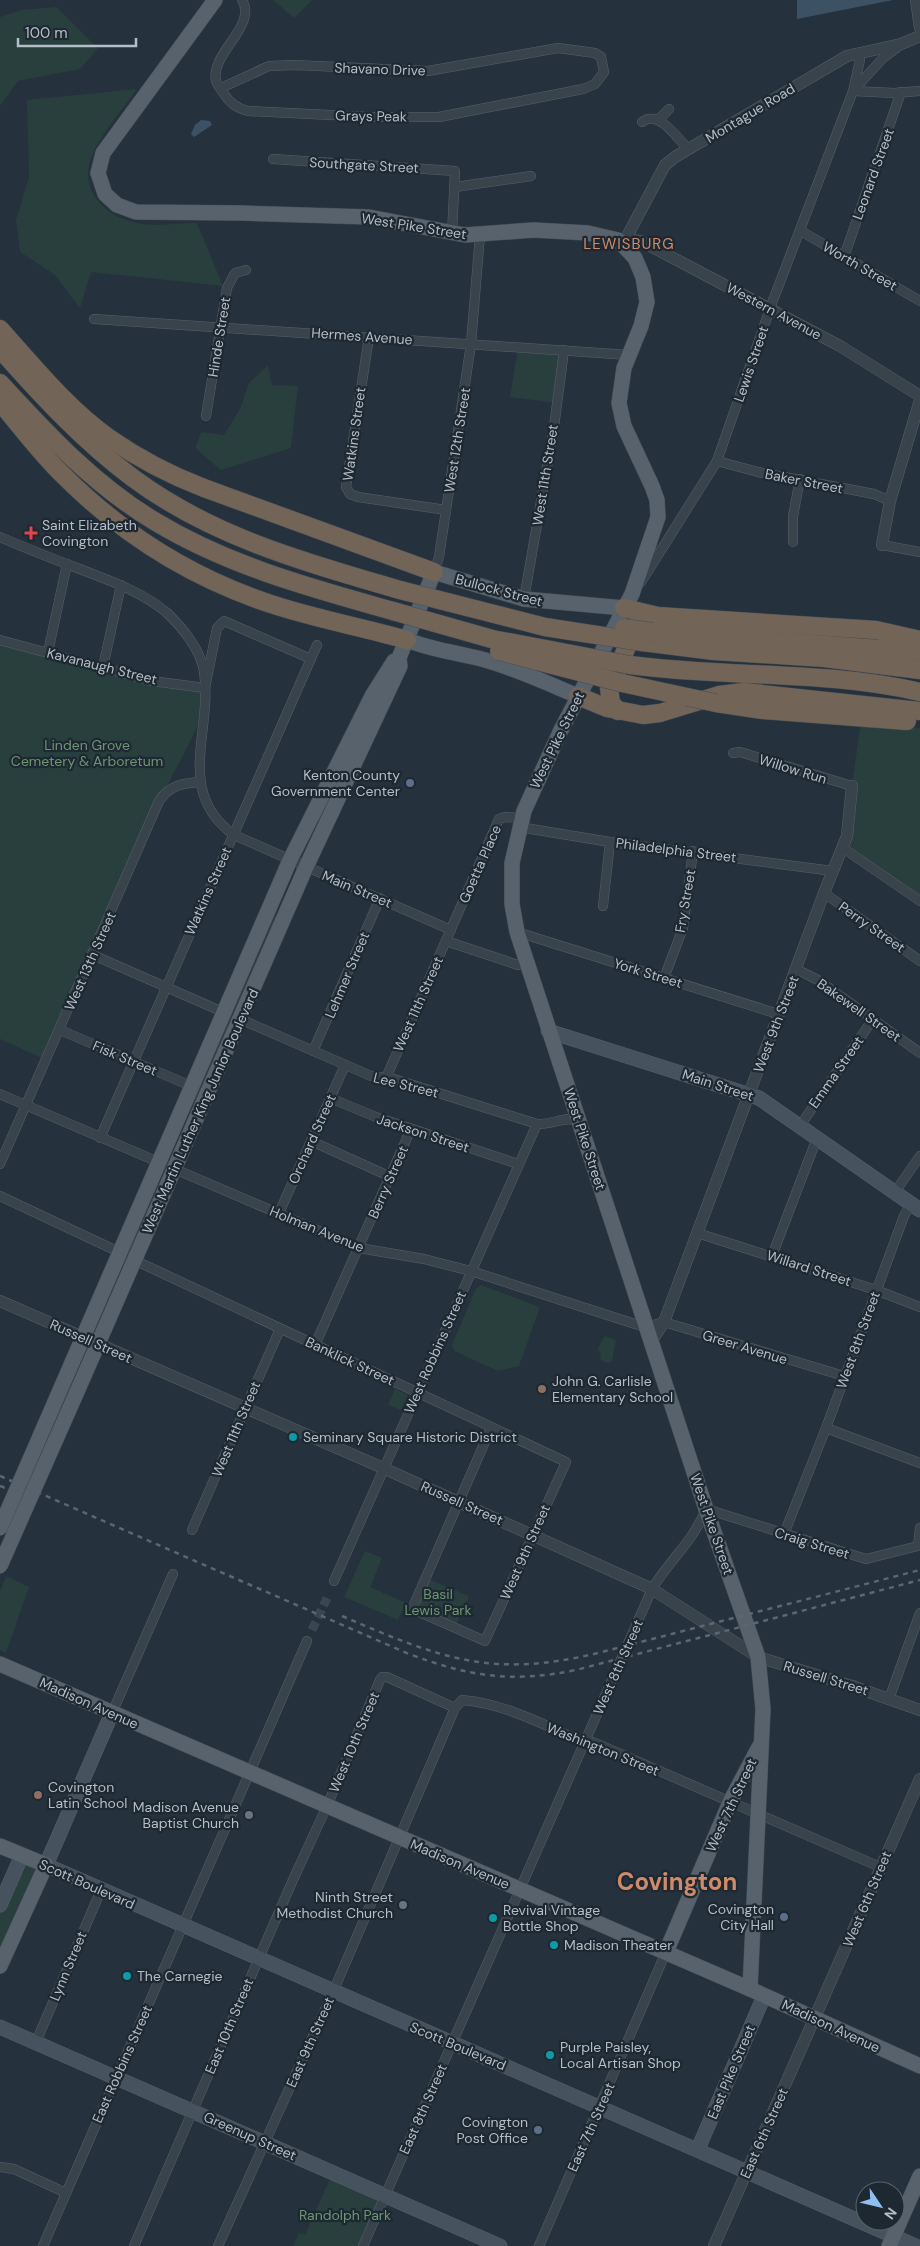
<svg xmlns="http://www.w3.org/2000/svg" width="920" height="2246" font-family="'DM Sans',sans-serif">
<rect width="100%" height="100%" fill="#25313c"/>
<g fill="#283f3e">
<polygon points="273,0 312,0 294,18"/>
<polygon points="56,7 98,48 80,69 18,81 0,106 0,17 21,10"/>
<path d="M137,89C123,109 106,128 95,149C74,188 104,219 143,224C160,226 180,223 197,223L223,286L91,272L80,308L55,275L20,252L16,220L29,177L27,100Z"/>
<polygon points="518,347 564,350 557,403 510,397"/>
<polygon points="268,365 272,385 298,386 291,448 221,470 195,448 201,432 224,435 240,409 249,383"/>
<polygon points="0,640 81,662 205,688 206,710 157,806 46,1060 0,1039"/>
<polygon points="861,721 920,728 920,901 843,848"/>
<polygon points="278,905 271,937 187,1123 195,1093"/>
<polygon points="146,1211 138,1237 112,1295 120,1265"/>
<polygon points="481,1285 540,1307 519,1366 498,1371 454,1351 452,1345 476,1288"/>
<polygon points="604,1336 616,1340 612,1361 607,1363 600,1360 601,1354 598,1349"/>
<polygon points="395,1389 408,1395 401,1410 388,1405"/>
<polygon points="365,1551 382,1558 370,1587 406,1603 398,1620 344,1597"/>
<polygon points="6,1576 29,1587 6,1653 0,1650 0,1592"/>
<polygon points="426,1578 469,1596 455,1627 413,1607"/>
<polygon points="22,1855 46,1865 0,1966 0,1905"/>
<polygon points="333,2172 386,2195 363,2246 293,2246 299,2233 305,2235"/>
</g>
<g fill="#3c5164">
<polygon points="797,0 893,0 797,19"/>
<polygon points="201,120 210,121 212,125 194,137 191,134 195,125"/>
</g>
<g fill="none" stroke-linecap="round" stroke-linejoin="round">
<polyline stroke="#3b4651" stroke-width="9" stroke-dasharray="9 4.5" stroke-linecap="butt" points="312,1630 327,1598"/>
<g stroke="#57616a" stroke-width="10">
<g id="minor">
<polyline points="856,53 860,60 853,91 894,93 920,91"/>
<path d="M221,88L269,66L294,65L428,71L558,48L595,53L601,57L604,72L595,84L583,89L439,117H371L248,111C237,108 231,104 224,94C222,90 217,85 216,81C210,53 258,26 242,0"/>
<polyline points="659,119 669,109"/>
<path d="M642,122C659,109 677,138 688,149"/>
<polyline points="273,159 455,171 452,234"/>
<polyline points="455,187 531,176"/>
<polyline points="801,231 920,301"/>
<polyline points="844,257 901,92"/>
<polyline points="94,319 629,355"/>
<polyline points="369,337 346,487 350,494 358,497 446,510"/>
<polyline points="206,416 227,288 235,273 246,270"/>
<polyline points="717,461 758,472 874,494 890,501"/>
<path d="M0,537C28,549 56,560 85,571C113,582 142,592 166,612C182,627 201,650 204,672C213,732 174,791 234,835L451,930"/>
<polyline points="793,542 793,516 800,479"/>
<polyline points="882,545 920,552"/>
<polyline points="434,572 439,557 471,344 480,235"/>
<polyline points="641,582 717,461 772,303 853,91 883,58 899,46"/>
<polyline points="524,599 554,427 564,350"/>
<polyline points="0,640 152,681 205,688 217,628 224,621 311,659"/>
<polyline points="48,652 67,564"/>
<polyline points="103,667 121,585"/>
<polyline points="733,753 740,752 852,786"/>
<polyline points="519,827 610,842 833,871"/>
<polyline points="843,848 920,901"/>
<polyline points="824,893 920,961"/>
<polyline points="603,906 610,842"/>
<polyline points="517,932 778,1014"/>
<polyline points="446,941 518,965 527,962"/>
<polyline points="93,955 223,1012"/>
<polyline points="796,969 818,980 920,1053"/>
<polyline points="664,978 683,928 693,851"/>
<path d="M240,1019L371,1076L394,1079L537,1124C552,1125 564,1116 579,1120"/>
<polyline points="60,1030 191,1086"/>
<polyline points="313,1051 380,898"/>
<polyline points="386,1078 499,819 505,817 521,818"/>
<polyline points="0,1094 359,1248 424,1259 471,1271 635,1324 646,1327 664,1322 844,1376"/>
<polyline points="330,1098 376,1117 518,1164"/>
<polyline points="800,1126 873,1019"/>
<polyline points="100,1138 317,645"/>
<polyline points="311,1141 391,1177"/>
<path d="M0,1164L159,801C170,785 181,784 199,782"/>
<polyline points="895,1192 920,1156"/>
<polyline points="0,1196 119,1252"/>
<polyline points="279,1213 345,1065"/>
<polyline points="697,1233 876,1290 920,1307"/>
<polyline points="772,1256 817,1138"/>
<polyline points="134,1260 566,1462 485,1641 419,1612 413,1607 491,1428"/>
<polyline points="315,1345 411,1129"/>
<polyline points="826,1428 920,1463"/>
<polyline points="192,1530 280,1329"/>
<polyline points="784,1534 826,1428 904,1216 911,1204"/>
<polyline points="334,1581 537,1124"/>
<polyline points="889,1699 920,1613"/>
<polyline points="112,1713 173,1574"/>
<polyline points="36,2042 101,1890"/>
<polyline points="0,2167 14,2169 66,2193"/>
<polyline points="43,2246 307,1641"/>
<polyline points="134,2246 292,1882 327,1806 380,1680 382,1677 387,1677 455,1708"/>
<path d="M218,2246L333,1992L455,1708L462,1700C504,1703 546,1726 585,1743L593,1742L880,1867"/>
<path d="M363,2246L652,1589C669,1561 694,1540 706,1509L866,1559L918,1546L920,1528"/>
<polyline points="539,2246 666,1952"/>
</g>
</g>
<g stroke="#57616a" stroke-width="12">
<g id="tertiary">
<polyline points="916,0 920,28"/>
<polyline points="623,244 665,165 675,157 847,56 901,44 920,36"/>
<polyline points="623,244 631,240 641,241 840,346 920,396"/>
<polyline points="882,545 890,501 920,400"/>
<polyline points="0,1301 383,1468 652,1589 758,1657 852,1686 920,1710"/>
<polyline points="651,1342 664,1322 824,893 847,836 852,786"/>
<polyline points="714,2246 920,1779"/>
</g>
</g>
<g stroke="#57616a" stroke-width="15">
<g id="secondary">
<polyline points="548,1031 759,1098 920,1210"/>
<polyline points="112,1713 46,1865 916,2246"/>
<polyline points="0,1905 22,1855"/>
<polyline points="0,2027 500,2246"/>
<polyline points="698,2149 764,1996"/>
</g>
</g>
<g stroke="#424c55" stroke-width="16">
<g id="primary">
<polyline points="215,0 103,153 98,173 105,194 117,205 136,212 242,213 369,217 465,235 534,230 588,233 618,240 635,258 643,277 647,302 641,326 624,368 619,403 624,426 652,486 657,500 658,517 632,594 560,732 524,811 512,863 512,904 517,932 706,1509 758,1657 763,1709 750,1989"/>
<path d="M407,640C432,650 459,653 485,660C517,669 547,683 578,696"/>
<polyline points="61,1388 290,860 372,696 394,661"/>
<polyline points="76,1394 306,867 400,666 399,658 434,572 524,599 624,608"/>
<polyline points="0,1664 750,1989 920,2066"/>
<polyline points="0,1846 46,1865 0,1966"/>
<polyline points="666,1952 731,1800 759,1747"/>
<polyline points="889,2246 920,2176"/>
</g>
</g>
<g stroke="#444e57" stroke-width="19">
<g id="motorway">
<path d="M0,329C34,367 68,409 109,438C139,459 170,475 204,488L434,572"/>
<path d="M0,349C41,395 83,441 133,478C212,537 307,563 400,590"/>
<path d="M0,383C47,434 95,486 156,522C229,566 311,588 393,611"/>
<path d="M0,402C21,427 41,454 64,476C123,535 192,578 271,604C316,619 362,627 407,640"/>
<polyline points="624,608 658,616 876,630 920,640"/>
<polyline points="654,632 920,652"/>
<polyline points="642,642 714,651 824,658 920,670"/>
<path d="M630,665C726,678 825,670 920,692"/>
<polyline points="622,683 687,697"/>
<polyline points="578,696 607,708 643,715 660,713 719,695 744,692 920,711"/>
<polyline points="716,703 763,710 907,721"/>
<polyline points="618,711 611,703 609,688 636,626"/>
</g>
</g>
<use href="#minor" stroke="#39434c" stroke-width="9"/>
<use href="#tertiary" stroke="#39434c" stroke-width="11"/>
<use href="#secondary" stroke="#47525f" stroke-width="14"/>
<use href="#primary" stroke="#57626c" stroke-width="15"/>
<use href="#motorway" stroke="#726456" stroke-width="18"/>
<g stroke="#5b6773" stroke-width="2.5" stroke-dasharray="5 5" stroke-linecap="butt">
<path d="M0,1476L409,1654C471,1677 511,1683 576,1670L920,1580"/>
<polyline points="0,1486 8,1489"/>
<path d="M342,1616C440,1658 491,1679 598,1653L920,1570"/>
</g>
<g stroke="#424c55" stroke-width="16" stroke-linecap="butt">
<g id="primary-bridge">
<polyline points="0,1528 61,1388"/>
<polyline points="0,1566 76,1394"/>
</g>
</g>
<g stroke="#444e57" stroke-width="19" stroke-linecap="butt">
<g id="motorway-bridge">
<polyline points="400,590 545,627 642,642"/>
<polyline points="393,611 492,639 630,665"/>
<polyline points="624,628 653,632"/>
<polyline points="499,651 622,683"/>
<polyline points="687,697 716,703"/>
</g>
</g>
<use href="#primary-bridge" stroke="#57626c" stroke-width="15"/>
<use href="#motorway-bridge" stroke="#726456" stroke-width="18"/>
</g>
<path fill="#e0444e" stroke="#1e2831" stroke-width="2" d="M28.5 525.5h5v5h5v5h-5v5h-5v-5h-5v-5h5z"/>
<g fill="#5c6f8a" stroke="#1e2831" stroke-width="2">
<circle cx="410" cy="783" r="5"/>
<circle cx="784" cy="1917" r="5"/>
<circle cx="538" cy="2130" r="5"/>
</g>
<g fill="#8d6e63" stroke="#1e2831" stroke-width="2">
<circle cx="542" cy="1389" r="5"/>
<circle cx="38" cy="1795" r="5"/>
</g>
<g fill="#0f9aa8" stroke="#1e2831" stroke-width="2">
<circle cx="293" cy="1437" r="5"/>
<circle cx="493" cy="1918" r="5"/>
<circle cx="554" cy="1945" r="5"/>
<circle cx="127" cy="1976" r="5"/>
<circle cx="550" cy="2055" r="5"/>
</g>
<g fill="#6b7280" stroke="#1e2831" stroke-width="2">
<circle cx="249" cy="1815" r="5"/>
<circle cx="403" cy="1905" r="5"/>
</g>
<g text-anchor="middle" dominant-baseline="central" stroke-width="4.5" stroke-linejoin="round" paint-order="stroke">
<g font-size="14" fill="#b5bec8" stroke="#1e2831">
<text transform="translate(380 69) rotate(2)">Shavano Drive</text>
<text transform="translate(750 113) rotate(-31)">Montague Road</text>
<text transform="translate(371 116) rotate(1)">Grays Peak</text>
<text transform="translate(364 165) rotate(3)">Southgate Street</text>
<text transform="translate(873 174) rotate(-70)">Leonard Street</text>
<text transform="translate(414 226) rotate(9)">West Pike Street</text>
<text transform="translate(860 266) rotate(30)">Worth Street</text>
<text transform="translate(774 311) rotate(28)">Western Avenue</text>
<text transform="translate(362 336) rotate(4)">Hermes Avenue</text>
<text transform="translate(219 337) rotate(-81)">Hinde Street</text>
<text transform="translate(751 364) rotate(-71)">Lewis Street</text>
<text transform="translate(354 434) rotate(-82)">Watkins Street</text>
<text transform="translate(457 440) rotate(-81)">West 12th Street</text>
<text transform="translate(545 475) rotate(-81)">West 11th Street</text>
<text transform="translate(804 481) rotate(11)">Baker Street</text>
<text transform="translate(499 590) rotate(15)">Bullock Street</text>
<text transform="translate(102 666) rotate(14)">Kavanaugh Street</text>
<text transform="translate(557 740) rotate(-64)">West Pike Street</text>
<text transform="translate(793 769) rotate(17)">Willow Run</text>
<text transform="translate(676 850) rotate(7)">Philadelphia Street</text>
<text transform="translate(480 864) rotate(-66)">Goetta Place</text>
<text transform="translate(357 889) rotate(23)">Main Street</text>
<text transform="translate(208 891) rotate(-66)">Watkins Street</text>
<text transform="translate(685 901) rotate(-80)">Fry Street</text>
<text transform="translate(872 927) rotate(35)">Perry Street</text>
<text transform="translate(90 961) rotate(-66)">West 13th Street</text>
<text transform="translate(648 973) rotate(17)">York Street</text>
<text transform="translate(347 975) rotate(-67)">Lehmer Street</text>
<text transform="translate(418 1004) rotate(-66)">West 11th Street</text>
<text transform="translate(859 1010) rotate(35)">Bakewell Street</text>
<text transform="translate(776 1024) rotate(-69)">West 9th Street</text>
<text transform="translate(125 1058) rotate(23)">Fisk Street</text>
<text transform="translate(836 1072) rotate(-55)">Emma Street</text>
<text transform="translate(406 1085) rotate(14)">Lee Street</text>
<text transform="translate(718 1085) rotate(18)">Main Street</text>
<text transform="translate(200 1111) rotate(-66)">West Martin Luther King Junior Boulevard</text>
<text transform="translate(423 1133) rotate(18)">Jackson Street</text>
<text transform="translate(312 1139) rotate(-66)">Orchard Street</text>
<text transform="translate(585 1139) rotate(72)">West Pike Street</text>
<text transform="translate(388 1182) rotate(-66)">Berry Street</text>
<text transform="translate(317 1229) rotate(22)">Holman Avenue</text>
<text transform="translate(809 1268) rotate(18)">Willard Street</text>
<text transform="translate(858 1340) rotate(-70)">West 8th Street</text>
<text transform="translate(91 1341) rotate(24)">Russell Street</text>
<text transform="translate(745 1347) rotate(17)">Greer Avenue</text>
<text transform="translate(435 1352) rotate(-66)">West Robbins Street</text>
<text transform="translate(350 1361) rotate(25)">Banklick Street</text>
<text transform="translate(236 1429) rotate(-67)">West 11th Street</text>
<text transform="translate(462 1503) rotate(24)">Russell Street</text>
<text transform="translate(712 1524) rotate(71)">West Pike Street</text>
<text transform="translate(812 1543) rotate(17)">Craig Street</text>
<text transform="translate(525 1552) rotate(-66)">West 9th Street</text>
<text transform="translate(618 1667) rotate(-66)">West 8th Street</text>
<text transform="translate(826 1678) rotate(17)">Russell Street</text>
<text transform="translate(89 1703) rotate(24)">Madison Avenue</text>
<text transform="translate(354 1742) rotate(-67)">West 10th Street</text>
<text transform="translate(603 1749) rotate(22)">Washington Street</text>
<text transform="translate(731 1805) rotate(-65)">West 7th Street</text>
<text transform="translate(460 1864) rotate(23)">Madison Avenue</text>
<text transform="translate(87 1884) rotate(24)">Scott Boulevard</text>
<text transform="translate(867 1899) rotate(-67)">West 6th Street</text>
<text transform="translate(68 1966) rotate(-67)">Lynn Street</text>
<text transform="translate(229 2026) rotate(-67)">East 10th Street</text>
<text transform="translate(831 2026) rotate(25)">Madison Avenue</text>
<text transform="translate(310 2042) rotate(-66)">East 9th Street</text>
<text transform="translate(458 2046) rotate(23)">Scott Boulevard</text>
<text transform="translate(122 2064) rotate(-66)">East Robbins Street</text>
<text transform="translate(731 2072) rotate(-67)">East Pike Street</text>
<text transform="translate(423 2109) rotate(-66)">East 8th Street</text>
<text transform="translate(591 2127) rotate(-66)">East 7th Street</text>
<text transform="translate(764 2133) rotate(-66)">East 6th Street</text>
<text transform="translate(250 2136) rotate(24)">Greenup Street</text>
</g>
<g font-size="14" fill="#b5bec8" stroke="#1e2831" text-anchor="start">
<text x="42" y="525">Saint Elizabeth<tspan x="42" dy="16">Covington</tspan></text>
<text x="400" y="775" text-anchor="end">Kenton County<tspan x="400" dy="16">Government Center</tspan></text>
<text x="552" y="1381">John G. Carlisle<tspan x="552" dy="16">Elementary School</tspan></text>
<text x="303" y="1437">Seminary Square Historic District</text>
<text x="48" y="1787">Covington<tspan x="48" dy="16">Latin School</tspan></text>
<text x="239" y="1807" text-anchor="end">Madison Avenue<tspan x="239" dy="16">Baptist Church</tspan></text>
<text x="393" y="1897" text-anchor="end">Ninth Street<tspan x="393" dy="16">Methodist Church</tspan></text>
<text x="774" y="1909" text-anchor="end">Covington<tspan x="774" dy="16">City Hall</tspan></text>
<text x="503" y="1910">Revival Vintage<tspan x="503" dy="16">Bottle Shop</tspan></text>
<text x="564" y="1945">Madison Theater</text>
<text x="137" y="1976">The Carnegie</text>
<text x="560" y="2047">Purple Paisley,<tspan x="560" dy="16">Local Artisan Shop</tspan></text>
<text x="528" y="2122" text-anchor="end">Covington<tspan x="528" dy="16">Post Office</tspan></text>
</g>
<g font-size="14" fill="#6d9773" stroke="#1e2831">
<text x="87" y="745">Linden Grove<tspan x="87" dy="16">Cemetery &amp; Arboretum</tspan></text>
<text x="438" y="1594">Basil<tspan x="438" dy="16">Lewis Park</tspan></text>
<text x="345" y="2215">Randolph Park</text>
</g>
<g font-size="15" letter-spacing="1" fill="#cf8b69" stroke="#1e2831">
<text x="629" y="244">LEWISBURG</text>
</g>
<g font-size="24" font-weight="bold" fill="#cf8b69" stroke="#1e2831">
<text x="677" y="1881">Covington</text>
</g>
</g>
<g transform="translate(880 2206) rotate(125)"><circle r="24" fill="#1e2831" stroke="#5a646d"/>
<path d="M0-4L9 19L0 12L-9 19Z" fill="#8fbff2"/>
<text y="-8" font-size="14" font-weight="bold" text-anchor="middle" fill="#b5bec8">N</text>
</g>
<path d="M18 38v8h118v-8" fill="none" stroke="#b5bec8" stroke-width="2.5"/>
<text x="25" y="38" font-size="15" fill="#b5bec8" stroke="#1e2831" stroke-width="4" paint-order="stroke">100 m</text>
</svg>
